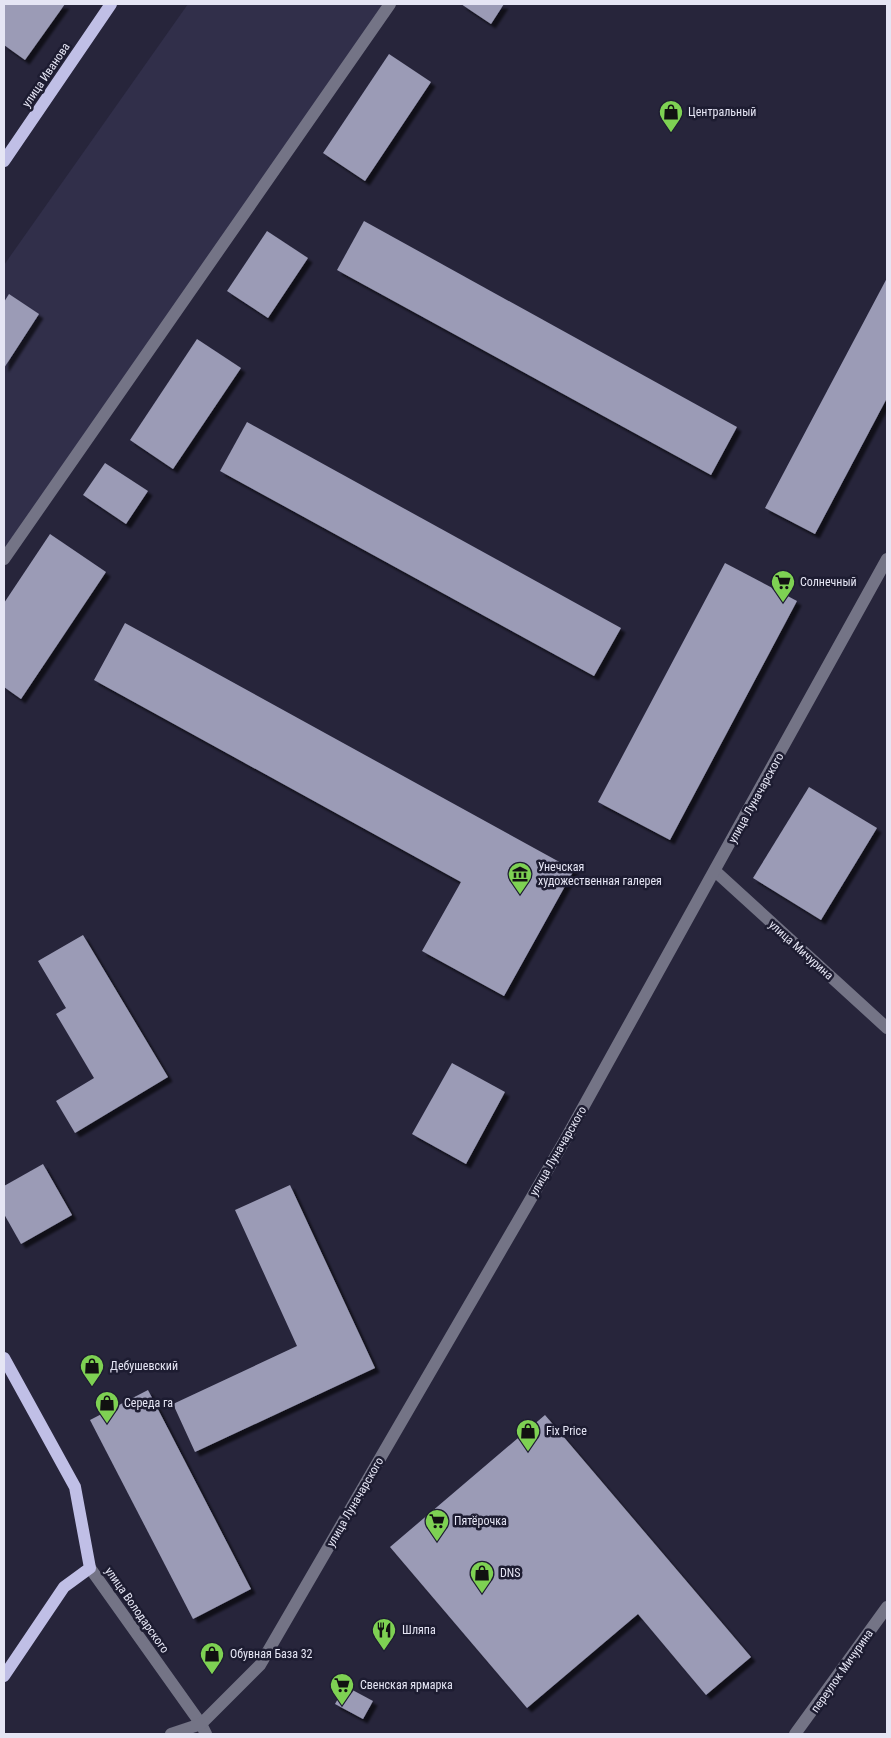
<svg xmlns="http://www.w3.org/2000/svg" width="891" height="1738" font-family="'Roboto Condensed',sans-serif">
<defs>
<filter id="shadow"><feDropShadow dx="4.5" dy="4.5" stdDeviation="1" flood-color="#0009"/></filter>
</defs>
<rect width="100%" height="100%" fill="#27253b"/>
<polygon fill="#312f4a" points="188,4 389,4 4,558 4,265"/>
<g fill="#9b9bb6" filter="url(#shadow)">
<polygon points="4,4 65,4 25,60 4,45"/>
<polygon points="461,4 504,4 491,24"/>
<polygon points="389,54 431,82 365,181 323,153"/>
<polygon points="364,221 737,427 711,475 337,270"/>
<polygon points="267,231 308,258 268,318 227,291"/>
<polygon points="887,278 887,398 815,534 765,508"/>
<polygon points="9,294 39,314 4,368 4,302"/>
<polygon points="197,339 241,368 173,469 130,440"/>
<polygon points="247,422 621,628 594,676 220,471"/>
<polygon points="105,463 148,491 126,524 83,495"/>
<polygon points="50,534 106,572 21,699 4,687 4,603"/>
<polygon points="725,563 797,601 670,840 598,802"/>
<polygon points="125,623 574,870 504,996 422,951 461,882 94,680"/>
<polygon points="809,787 877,828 821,920 753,878"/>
<polygon points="83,935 168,1077 75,1133 56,1101 94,1078 56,1014 66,1008 38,961"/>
<polygon points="452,1063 505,1092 466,1164 412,1134"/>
<polygon points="43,1164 72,1215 21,1244 4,1214 4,1186"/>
<polygon points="290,1185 375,1368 195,1452 173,1404 297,1346 235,1210"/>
<polygon points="148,1390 251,1589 193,1619 90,1420"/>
<polygon points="545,1415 751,1657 706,1695 638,1614 527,1708 390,1547"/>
<polygon points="345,1686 373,1701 363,1719 335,1704"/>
</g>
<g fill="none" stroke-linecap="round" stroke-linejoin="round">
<g stroke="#747486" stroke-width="12">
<polyline points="4,559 390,4"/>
<polyline points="715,871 887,1028"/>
<polyline points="90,1568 201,1724 206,1734"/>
<polyline points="171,1734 201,1724 260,1665 565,1140 887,559"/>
<polyline points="795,1734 887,1607"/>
</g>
<g stroke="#c0bfe6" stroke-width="12">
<polyline points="4,161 111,4"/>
<polyline points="4,1358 75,1487 90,1568 64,1587 4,1676"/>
</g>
</g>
<defs>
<g id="shop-pin" transform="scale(1.25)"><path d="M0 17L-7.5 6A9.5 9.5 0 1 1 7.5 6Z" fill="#7ed153" stroke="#1d1c31"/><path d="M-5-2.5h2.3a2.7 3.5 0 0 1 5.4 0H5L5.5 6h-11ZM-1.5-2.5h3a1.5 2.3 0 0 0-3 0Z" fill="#111"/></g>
<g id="supermarket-pin" transform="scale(1.25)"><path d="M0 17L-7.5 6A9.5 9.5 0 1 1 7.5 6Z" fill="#7ed153" stroke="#1d1c31"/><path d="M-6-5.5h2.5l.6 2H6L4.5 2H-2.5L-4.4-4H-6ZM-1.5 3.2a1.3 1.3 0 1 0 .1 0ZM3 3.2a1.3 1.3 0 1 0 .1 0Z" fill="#111"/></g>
<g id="museum-pin" transform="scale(1.25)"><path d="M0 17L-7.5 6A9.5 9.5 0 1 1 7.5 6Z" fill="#7ed153" stroke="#1d1c31"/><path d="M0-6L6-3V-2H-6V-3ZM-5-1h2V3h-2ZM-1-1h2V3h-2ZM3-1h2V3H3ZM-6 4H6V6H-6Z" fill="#111"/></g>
<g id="restaurant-pin" transform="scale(1.25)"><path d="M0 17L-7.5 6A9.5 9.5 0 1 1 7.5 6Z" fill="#7ed153" stroke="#1d1c31"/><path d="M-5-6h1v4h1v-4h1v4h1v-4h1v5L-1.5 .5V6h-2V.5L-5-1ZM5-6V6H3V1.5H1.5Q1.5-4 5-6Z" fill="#111"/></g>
</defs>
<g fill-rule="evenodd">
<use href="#shop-pin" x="671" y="112"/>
<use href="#supermarket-pin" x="783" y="582"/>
<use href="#museum-pin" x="520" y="874"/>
<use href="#shop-pin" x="92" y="1366"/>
<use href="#shop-pin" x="107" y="1403"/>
<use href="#shop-pin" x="528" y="1431"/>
<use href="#supermarket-pin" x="437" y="1521"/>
<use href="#shop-pin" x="482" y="1573"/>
<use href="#restaurant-pin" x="384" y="1630"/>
<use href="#shop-pin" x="212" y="1654"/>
<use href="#supermarket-pin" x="342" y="1685"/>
</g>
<g text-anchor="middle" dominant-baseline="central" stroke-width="5" stroke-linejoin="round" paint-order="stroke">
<g font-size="12" fill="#e5e5f4" stroke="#1d1c31">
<text transform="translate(46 75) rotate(-56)">улица Иванова</text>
<text transform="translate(756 798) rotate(-61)">улица Луначарского</text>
<text transform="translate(801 950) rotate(42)">улица Мичурина</text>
<text transform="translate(558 1151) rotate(-60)">улица Луначарского</text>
<text transform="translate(355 1502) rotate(-60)">улица Луначарского</text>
<text transform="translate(137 1610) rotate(55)">улица Володарского</text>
<text transform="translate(842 1671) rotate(-55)">переулок Мичурина</text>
</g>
<g font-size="12" fill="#e5e5f4" stroke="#1d1c31" text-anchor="start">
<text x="688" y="112">Центральный</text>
<text x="800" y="582">Солнечный</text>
<text x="538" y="867">Унечская<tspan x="538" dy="14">художественная галерея</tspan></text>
<text x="110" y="1366">Дебушевский</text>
<text x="124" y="1403">Середа га</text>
<text x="546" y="1431">Fix Price</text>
<text x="454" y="1521">Пятёрочка</text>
<text x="500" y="1573">DNS</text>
<text x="402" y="1630">Шляпа</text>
<text x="230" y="1654">Обувная База 32</text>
<text x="360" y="1685">Свенская ярмарка</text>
</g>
</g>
<rect width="891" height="1738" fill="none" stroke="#e5e5f4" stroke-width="10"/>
</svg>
